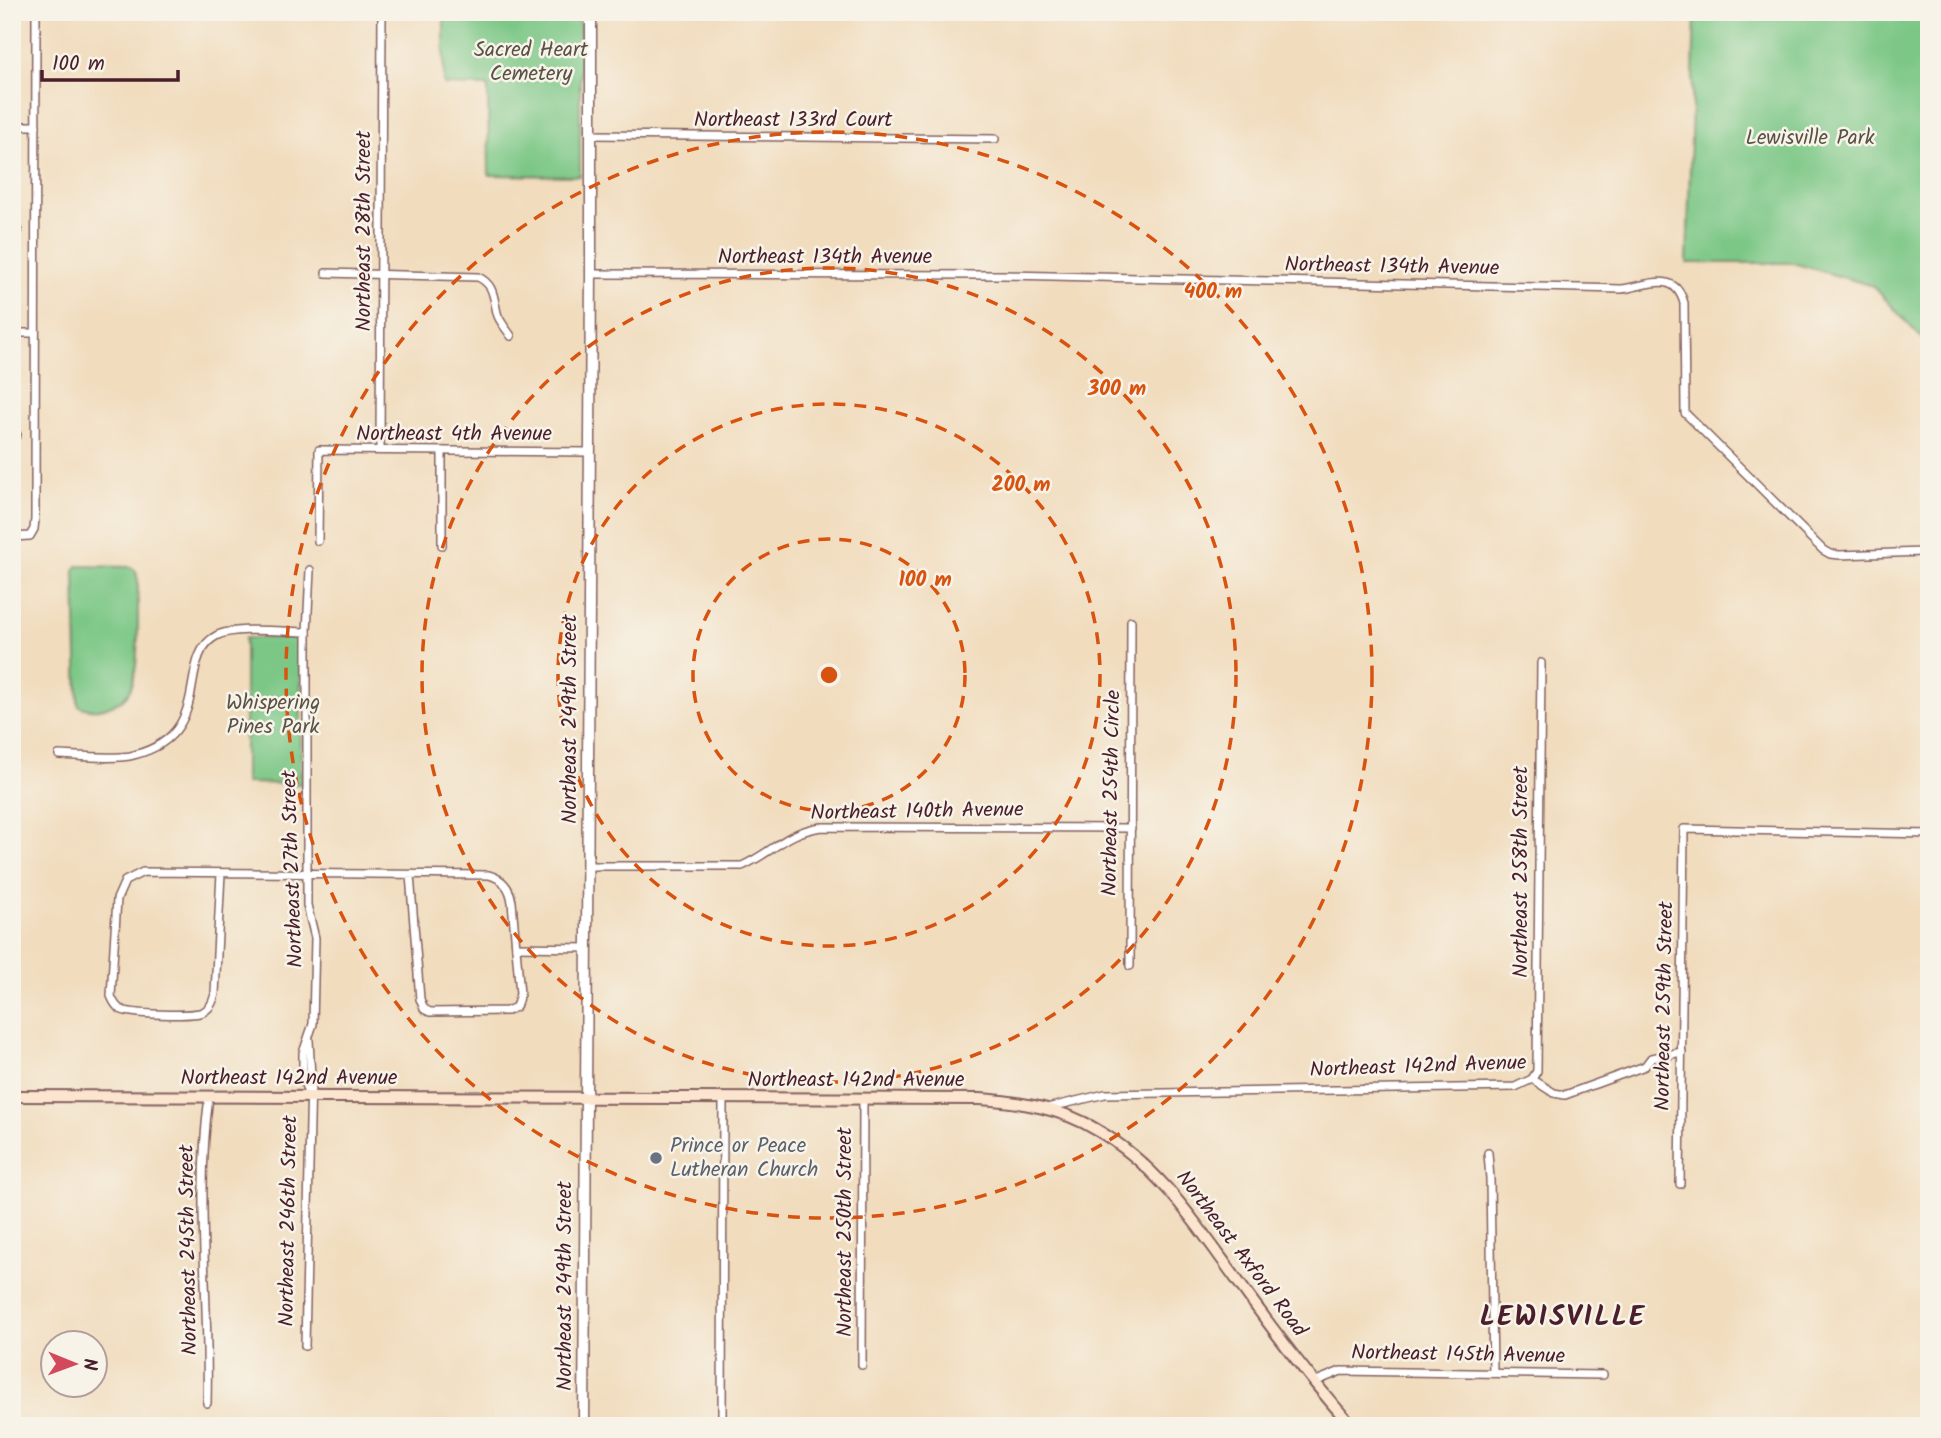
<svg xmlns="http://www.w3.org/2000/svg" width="1941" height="1438" font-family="Kalam,sans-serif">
<rect width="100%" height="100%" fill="#f7f3e8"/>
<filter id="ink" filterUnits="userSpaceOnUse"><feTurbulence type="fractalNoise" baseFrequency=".0143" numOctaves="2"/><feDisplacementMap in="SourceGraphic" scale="14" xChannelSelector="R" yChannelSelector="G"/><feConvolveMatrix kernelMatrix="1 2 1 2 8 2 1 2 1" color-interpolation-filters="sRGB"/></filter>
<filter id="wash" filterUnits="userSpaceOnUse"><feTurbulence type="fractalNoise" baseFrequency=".00686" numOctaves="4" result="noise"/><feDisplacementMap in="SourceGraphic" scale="28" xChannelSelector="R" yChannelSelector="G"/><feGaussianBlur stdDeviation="1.57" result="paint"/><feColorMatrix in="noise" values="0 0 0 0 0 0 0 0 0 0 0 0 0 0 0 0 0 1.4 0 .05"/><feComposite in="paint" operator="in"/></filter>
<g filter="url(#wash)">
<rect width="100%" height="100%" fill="#f1dcbd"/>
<g fill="#7bc786" stroke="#627358" stroke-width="2">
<polygon points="444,12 571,12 577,18 580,25 580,176 489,175 488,86 444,85"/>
<polygon points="1695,12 1929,12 1929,346 1873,286 1793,263 1687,263"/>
<path d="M77,566L131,567L136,571L138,581C137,609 141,667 130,690C126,698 118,703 109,706C101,710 86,711 78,705L75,569Z"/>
<polygon points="245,638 294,638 301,643 301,784 245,783"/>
</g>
</g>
<g filter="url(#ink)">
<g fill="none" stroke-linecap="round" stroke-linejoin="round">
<g stroke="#84615e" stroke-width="10">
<g id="minor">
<polyline points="12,126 36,126"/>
<polyline points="592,135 995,139"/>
<polyline points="12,230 18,230"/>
<path d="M326,273L478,277C496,285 493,301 498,316C501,323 507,330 511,336"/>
<path d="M591,274L1003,275L1621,289C1645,287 1674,268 1684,303L1685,413L1823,550L1830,554L1840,555L1922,552L1929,549"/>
<polyline points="12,333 35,333"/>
<polyline points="12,435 17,435"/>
<polyline points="380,450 382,12"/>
<polyline points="442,451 442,545"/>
<polyline points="12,537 30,536 34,529 35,519 36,12"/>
<polyline points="318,541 319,450 590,452"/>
<path d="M59,755C79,756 116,760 134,755C216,734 175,658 216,636C234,626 285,632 307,632"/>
<path d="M588,866H742C774,852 785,832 822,827L1131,828"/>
<path d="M221,873L215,994C213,1001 211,1008 203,1012C193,1016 130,1015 120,1009C115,1006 113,1001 111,996L117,899L125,881L143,872L489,875C503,879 510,887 512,902L520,994L516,1007L507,1011L430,1012L424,1009L420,999L410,875"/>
<polyline points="516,947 588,948"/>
<polyline points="1130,966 1131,621"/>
<polyline points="1532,1079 1554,1093 1565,1095 1645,1066 1651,1058 1682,1052"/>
<polyline points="309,1097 303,1078 303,1053 313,1024 315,938 307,905 307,632 310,570"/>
<polyline points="1047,1108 1105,1094 1515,1087 1532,1079 1537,1071 1541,663"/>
<polyline points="1488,1153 1490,1179 1493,1373"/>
<polyline points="1680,1184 1684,829 1929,834"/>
<polyline points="305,1346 311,1077 309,1040"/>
<polyline points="862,1365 863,1100"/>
<polyline points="1314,1382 1341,1371 1603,1375"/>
<path d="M207,1403C210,1301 195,1199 209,1097"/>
<polyline points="722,1426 723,1100"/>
</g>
</g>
<g stroke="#84615e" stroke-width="13">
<polyline id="tertiary" points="584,1426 591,274 591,12"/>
</g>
<g stroke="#84615e" stroke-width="14">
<path id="secondary" d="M12,1096L980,1099C1021,1102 1062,1108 1097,1130C1159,1166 1196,1224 1237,1280C1273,1330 1310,1380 1352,1426"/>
</g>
<use href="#minor" stroke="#fff" stroke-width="7"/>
<use href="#tertiary" stroke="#fff" stroke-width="10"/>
<use href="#secondary" stroke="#fce5cf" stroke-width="10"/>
</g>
</g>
<g fill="none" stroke="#d8530f" stroke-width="3.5" stroke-dasharray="12 9">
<circle cx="829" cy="675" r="136"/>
<circle cx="829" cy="675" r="271"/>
<circle cx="829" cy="675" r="407"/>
<circle cx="829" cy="675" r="543"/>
</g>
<circle fill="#6b7280" stroke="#f7f3e8" stroke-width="2.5" cx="656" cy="1158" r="7"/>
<g text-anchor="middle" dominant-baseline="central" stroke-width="5" stroke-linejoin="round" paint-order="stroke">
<g font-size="21" fill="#595146" stroke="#f7f3e8">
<text x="531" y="50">Sacred Heart<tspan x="531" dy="24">Cemetery</tspan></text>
<text x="1810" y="138">Lewisville Park</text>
<text x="273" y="703">Whispering<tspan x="273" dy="24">Pines Park</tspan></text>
</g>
<g font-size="21" fill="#4a1f2b" stroke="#f7f3e8">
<text x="793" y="120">Northeast 133rd Court</text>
<text transform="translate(364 231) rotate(-90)">Northeast 28th Street</text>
<text x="825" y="257">Northeast 134th Avenue</text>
<text transform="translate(1392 267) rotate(1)">Northeast 134th Avenue</text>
<text x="454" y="434">Northeast 4th Avenue</text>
<text transform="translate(570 719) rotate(-90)">Northeast 249th Street</text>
<text transform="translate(1112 793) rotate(-89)">Northeast 254th Circle</text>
<text transform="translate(917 812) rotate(-1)">Northeast 140th Avenue</text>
<text transform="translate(293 869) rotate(-92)">Northeast 27th Street</text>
<text transform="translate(1521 872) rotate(-90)">Northeast 258th Street</text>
<text transform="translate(1665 1006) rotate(-89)">Northeast 259th Street</text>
<text transform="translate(1418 1067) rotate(-2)">Northeast 142nd Avenue</text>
<text x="289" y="1078">Northeast 142nd Avenue</text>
<text x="856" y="1080">Northeast 142nd Avenue</text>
<text transform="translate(289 1221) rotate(-89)">Northeast 246th Street</text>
<text transform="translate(845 1232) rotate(-90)">Northeast 250th Street</text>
<text transform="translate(189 1250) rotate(-91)">Northeast 245th Street</text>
<text transform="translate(1241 1254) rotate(53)">Northeast Axford Road</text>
<text transform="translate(565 1286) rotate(-90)">Northeast 249th Street</text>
<text transform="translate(1458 1355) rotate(1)">Northeast 145th Avenue</text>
</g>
<g font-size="21" fill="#5b616d" stroke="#f7f3e8" text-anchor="start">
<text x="670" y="1146">Prince or Peace<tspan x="670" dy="24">Lutheran Church</tspan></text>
</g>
<g font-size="28" font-weight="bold" letter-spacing="2" fill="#4a1f2b" stroke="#f7f3e8">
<text x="1563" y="1317">LEWISVILLE</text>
</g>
</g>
<circle cx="829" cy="675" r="10" fill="#d8530f" stroke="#f7f3e8" stroke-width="3.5"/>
<g font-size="21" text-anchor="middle" font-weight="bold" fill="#d8530f" stroke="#f7f3e8" stroke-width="5" stroke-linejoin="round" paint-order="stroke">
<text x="1213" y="298">400 m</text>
<text x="1117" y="395">300 m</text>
<text x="1021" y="491">200 m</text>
<text x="925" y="586">100 m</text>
</g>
<rect width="1941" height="1438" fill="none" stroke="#f7f3e8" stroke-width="42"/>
<g transform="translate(74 1364) rotate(91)"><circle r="33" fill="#f7f3e8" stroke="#b29e9c" stroke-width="2"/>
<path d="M0-5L12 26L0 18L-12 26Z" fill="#d1495b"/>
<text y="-10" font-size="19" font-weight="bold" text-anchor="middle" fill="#4a1f2b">N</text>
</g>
<path d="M42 70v10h136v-10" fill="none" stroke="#4a1f2b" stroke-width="3.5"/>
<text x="52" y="70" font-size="21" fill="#4a1f2b" stroke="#f7f3e8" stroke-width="5" paint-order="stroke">100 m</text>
</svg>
